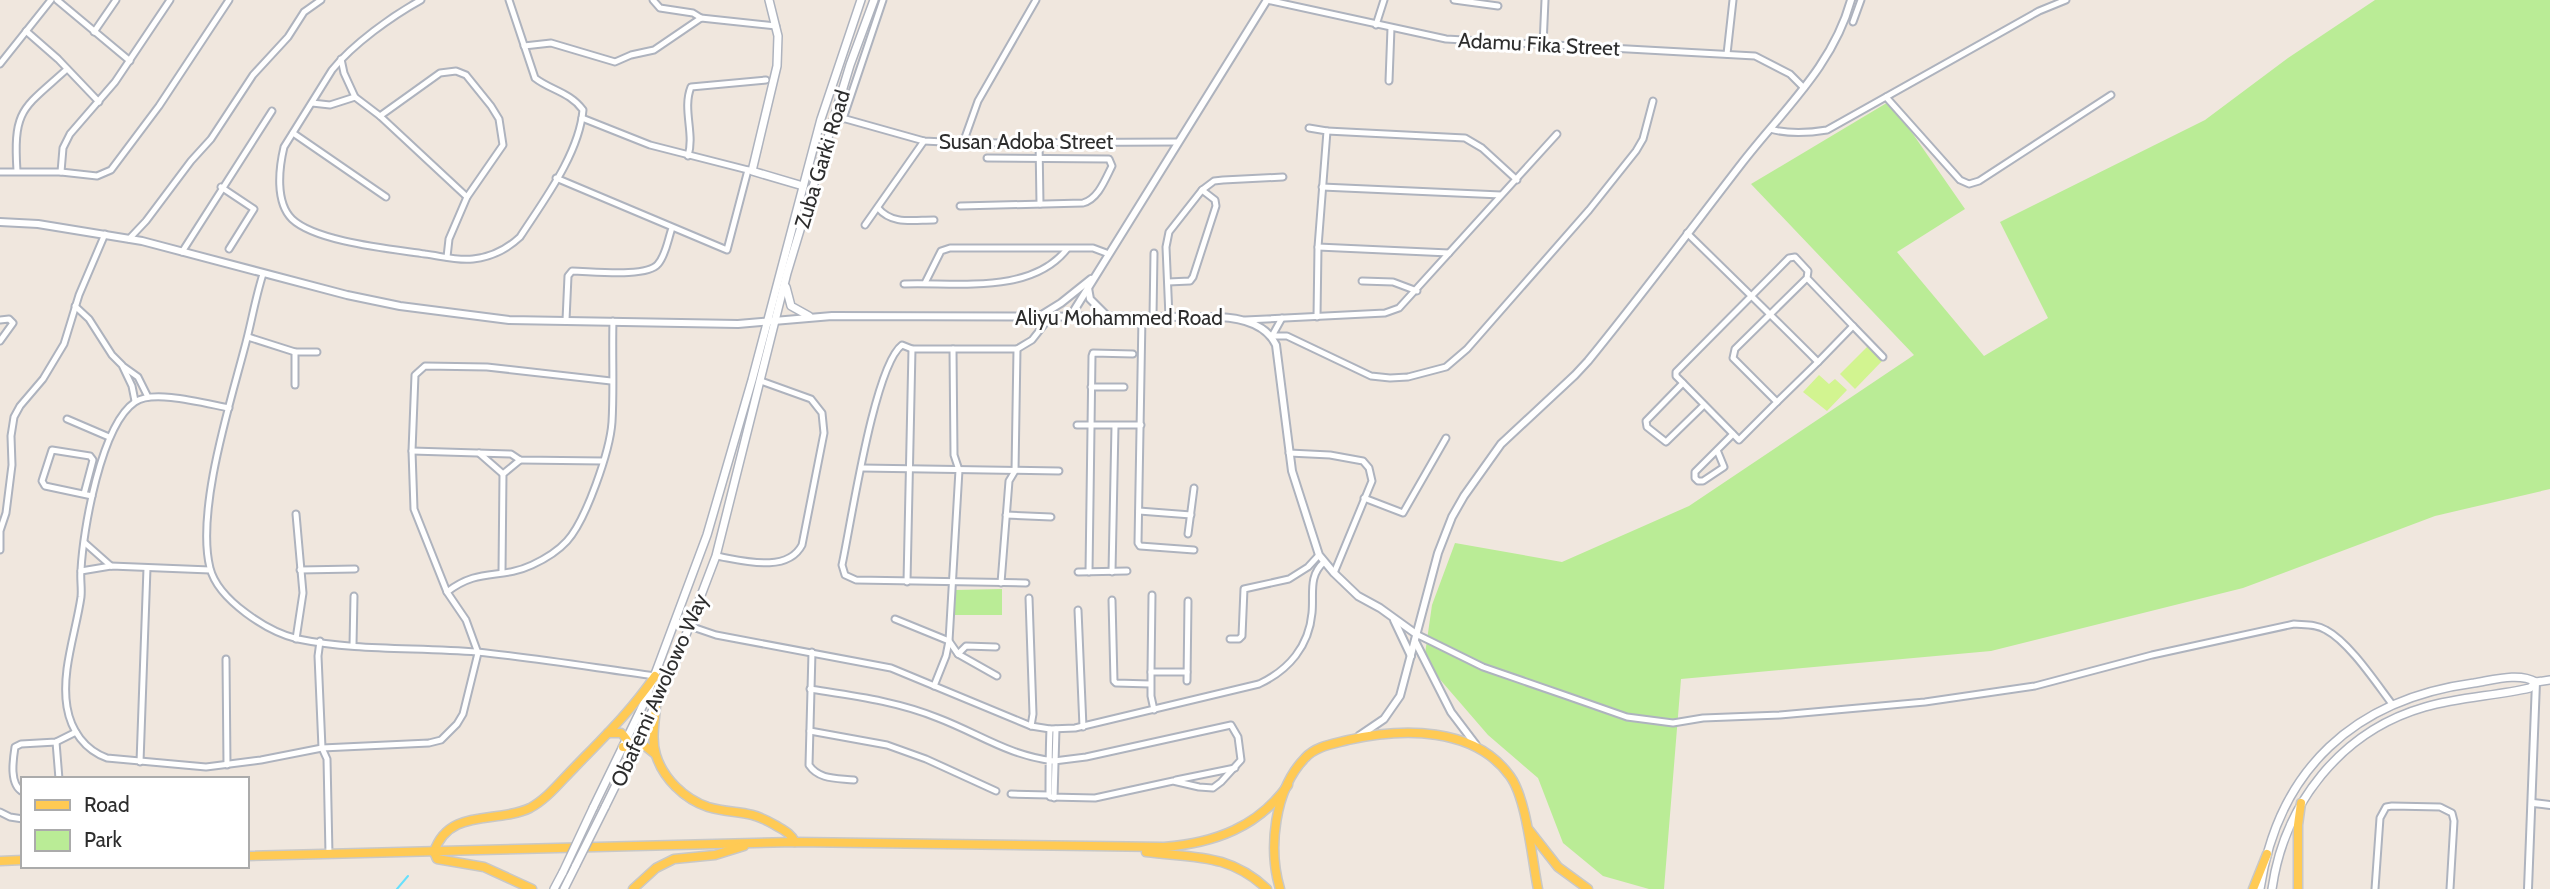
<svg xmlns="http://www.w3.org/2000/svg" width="2550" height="889" font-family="Cabin,sans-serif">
<rect width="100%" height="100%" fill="#f0e7de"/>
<g fill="#baec96">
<polygon points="2375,0 2550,0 2550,489 2435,516 2243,588 1991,651 1681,679 1664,889 1649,889 1603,876 1563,843 1538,778 1488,735 1424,661 1432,605 1455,543 1562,562 1689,506 1914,355 1751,184 1890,101 1965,209 1897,252 1984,356 2048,318 2000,222 2205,120 2288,58"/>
<polygon points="1002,589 1002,615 955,615 955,590"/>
</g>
<g fill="#d2f490">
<polygon points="1868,346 1883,360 1855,389 1840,374"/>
<polygon points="1819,375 1829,384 1835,379 1847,390 1827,411 1803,392"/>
</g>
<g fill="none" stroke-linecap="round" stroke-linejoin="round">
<polyline stroke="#67e0fc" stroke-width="2" points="397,889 408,876"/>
<g stroke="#aeb3be" stroke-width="9">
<g id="minor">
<polyline points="57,0 130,61"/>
<path d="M421,0C392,16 353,44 332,70L284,147C279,168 275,202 292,219C316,242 392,249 425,254C441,256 457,261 473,259C492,257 506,250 520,237C544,200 579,154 583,110C570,92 550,90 535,78L509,0"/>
<polyline points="653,0 660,8 693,13 701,18"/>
<polyline points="1267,0 1446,39 1755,56 1790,74 1804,88"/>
<polyline points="1454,0 1498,6"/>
<polyline points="1853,22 1861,0"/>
<polyline points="1376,25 1384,0"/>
<polyline points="26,31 58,59 99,102"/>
<polyline points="94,32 116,0"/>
<polyline points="1543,45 1545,0"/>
<polyline points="524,46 551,43 615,62 631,55 654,50 701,18 776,26"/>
<polyline points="1727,54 1733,0"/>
<polyline points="341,59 344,73 355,97"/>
<polyline points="0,64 51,0"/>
<polyline points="1389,81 1391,28"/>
<polyline points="1886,97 1960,180 1969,184 1979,181 2111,95"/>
<polyline points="312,103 330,105 355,97 380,116 467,197"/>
<polyline points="380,116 440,73 456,71 466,75 491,106 499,119 503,145 467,197 449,239 447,257"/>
<polyline points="835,116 924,141 963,143 1178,142"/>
<polyline points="582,118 650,145 748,170"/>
<polyline points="843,119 883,0"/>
<polyline points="1309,128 1327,131 1318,247 1317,317"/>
<path d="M1770,129C1788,134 1809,133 1827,130L2039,11L2066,0"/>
<polyline points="1327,131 1465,138 1482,148 1517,180"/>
<polyline points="293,133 386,197"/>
<polyline points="1039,142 1040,204"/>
<polyline points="963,143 978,101 1036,0"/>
<path d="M688,156C695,134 682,109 691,87L766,80"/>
<path d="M17,171C13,108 23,109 67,69"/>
<polyline points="0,172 61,172 97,176 111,170 159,106 229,0"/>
<polyline points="61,172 63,148 70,134 115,82 170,0"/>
<polyline points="556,178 727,250 748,170 752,171"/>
<polyline points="221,187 254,209 229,249"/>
<polyline points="1322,187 1501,195"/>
<path d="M960,206L1083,203C1098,199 1105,180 1112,166L1109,159L987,158"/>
<path d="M878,208C892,225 913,220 934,220"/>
<polyline points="865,225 924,141"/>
<path d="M1687,233C1731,276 1775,319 1818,362L1853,326L1807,278L1808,271L1795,257L1789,258L1676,372V376L1683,383L1739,440L1777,402L1733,358L1735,349L1807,278"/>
<polyline points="129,239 146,221 191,161 211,139 253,75 288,37 304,12 321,0"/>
<polyline points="1318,247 1449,253"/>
<polyline points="182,252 272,111"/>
<path d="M263,274C255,299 251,325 244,350C229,407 196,512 210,568C218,600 268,632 298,639C356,651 418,647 477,652C536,658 596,668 655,676"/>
<polyline points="1362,281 1393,282 1417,291"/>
<polyline points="1168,282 1190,281 1193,277 1216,206 1215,200 1202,190"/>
<polyline points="925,283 941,251 950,248 1093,248 1109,254"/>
<path d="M904,284C956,282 1031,295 1067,249"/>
<polyline points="75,306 89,319 112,355 122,365 132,386 135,401"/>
<polyline points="1142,317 1138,543 1140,546 1194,550"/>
<polyline points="1153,317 1154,253"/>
<polyline points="1169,317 1166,247 1169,232 1202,190 1214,181 1223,180 1283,177"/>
<polyline points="1282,318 1272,336 1287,336 1371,376 1390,378 1408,377 1446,367 1467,349 1589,210 1636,151 1643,139 1653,101"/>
<polyline points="0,320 9,319 13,323 0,341"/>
<path d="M566,320L568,276L572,271C590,271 647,278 658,264C666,255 668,239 672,228"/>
<polyline points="1245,320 1385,313 1399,308 1557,134"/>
<polyline points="1853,326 1883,357"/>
<polyline points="248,337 295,352 317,352"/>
<polyline points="953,349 954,455 959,470 949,641 958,654 997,676"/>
<polyline points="295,352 295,385"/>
<polyline points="124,367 138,377 148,397"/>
<polyline points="1683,383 1646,421 1647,427 1666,442 1704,405"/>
<polyline points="1091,387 1124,387"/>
<polyline points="1777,402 1818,362"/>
<path d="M229,408C207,404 153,389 135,402C101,425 83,530 81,570C80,579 82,588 81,597C76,632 61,671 67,707C71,731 85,750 107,758L206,767L261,760L322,748L429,743L441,740L457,724L463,714L478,653L466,620L447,592L414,509L412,451L415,375L425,366L487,367L611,381"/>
<polyline points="67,419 109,437"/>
<polyline points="1077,425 1141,425"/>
<polyline points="1717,450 1724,467 1703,481 1698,481 1695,478 1695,472 1733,434"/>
<polyline points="412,451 511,454 520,460 603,461"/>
<polyline points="479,453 503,474"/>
<polyline points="1289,453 1330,455 1363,461 1369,468 1372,481 1334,573"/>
<polyline points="862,468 1059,471"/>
<polyline points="84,494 93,460 90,456 52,450 42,481 45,486 92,496"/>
<polyline points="1364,498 1403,513 1446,438"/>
<polyline points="1139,511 1191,515"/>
<polyline points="296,514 303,593 296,639"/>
<polyline points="1006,515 1051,517"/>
<polyline points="1188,534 1194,488"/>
<polyline points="85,543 111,566"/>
<polyline points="0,550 0,531 6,513 12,465 11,436 14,417 20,406 43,379 64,344 79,295 105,234"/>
<path d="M716,556C741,560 787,574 802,545L824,433L822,413L811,399L761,381"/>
<polyline points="300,570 355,569"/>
<polyline points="81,571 111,566 210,570"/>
<polyline points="502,572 503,474 520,460"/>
<polyline points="1078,572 1127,571"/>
<polyline points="1089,572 1092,356 1093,353 1133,354"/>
<polyline points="1112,572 1115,426"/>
<polyline points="907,582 912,349"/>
<polyline points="1001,583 1009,481 1015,471 1017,349"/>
<path d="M1026,583L856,580L845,575L842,565C851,524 874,366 902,345L912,349H1017L1032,340L1050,317"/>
<path d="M447,592C479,567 500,580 532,565C545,559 557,552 567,541C586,520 610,451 612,422C614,389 612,354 613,321"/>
<polyline points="1152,595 1151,672 1187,672"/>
<polyline points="1029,598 1033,714 1031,726"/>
<polyline points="1112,600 1114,681 1116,683 1150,684"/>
<polyline points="1078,610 1083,727"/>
<polyline points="895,619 949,641 946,656 934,686"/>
<path d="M675,621L716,635L891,668L1031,726L1050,729L1075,728L1259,684C1289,670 1309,646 1312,613C1314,594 1308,576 1324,562"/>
<path d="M1416,634L1483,667L1567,696L1627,717L1673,723L1703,718L1780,715L1925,702L2035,686L2152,655L2294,624C2305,625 2316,624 2326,630C2349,642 2376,683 2392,704"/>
<polyline points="1230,639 1239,639 1242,636 1244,589 1289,579 1308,567 1319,555"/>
<polyline points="320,641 318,656 322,748 327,759 329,854"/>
<polyline points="353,645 354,596"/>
<path d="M812,652L809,765C819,780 837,778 854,780"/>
<polyline points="958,654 966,646 996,647"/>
<polyline points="226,659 227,765"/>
<polyline points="1151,672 1151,696 1154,710"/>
<polyline points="1187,681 1188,601"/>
<path d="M810,689C854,696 896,701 938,718C980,734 1007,755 1054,761L1086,757L1231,725L1238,737L1241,760L1221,782L1213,788L1199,787L1173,781L1095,798L1050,797L1049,795C1049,773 1049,751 1050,729"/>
<polyline points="810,731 887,745 926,759 996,791"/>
<polyline points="56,742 59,779"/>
<polyline points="140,762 147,568"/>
<polyline points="1176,780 1235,768"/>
<path d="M23,792C9,785 13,760 15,747L21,744L56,742L76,732"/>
<polyline points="1011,794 1049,795"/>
<polyline points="1054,798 1056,729"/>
<polyline points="0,812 10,817 23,819"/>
<polyline points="2375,889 2380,818 2386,807 2392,806 2440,807 2452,813 2454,821 2450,889"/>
</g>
</g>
<g stroke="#aeb3be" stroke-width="10">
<g id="tertiary">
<path d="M0,222L38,224L142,241L347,295L400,306L509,320L738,324L832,316L1219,317C1241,318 1266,324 1276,345L1292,471L1319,555L1334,573L1358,596L1380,608L1416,634"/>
<polyline points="1088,288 1090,299 1107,316"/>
<polyline points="1040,316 1061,303 1091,279"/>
<polyline points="1070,317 1267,0"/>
<polyline points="1394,620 1411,656"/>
<polyline points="1415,641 1451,712 1476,745"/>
<path d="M1359,736L1384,719L1400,696L1438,553L1452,517L1464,496L1501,444L1575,375L1588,361C1641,296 1691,229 1742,163C1783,110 1833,66 1851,0"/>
<polyline points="2533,803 2550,805"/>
<polyline points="2528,889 2536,682"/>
</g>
</g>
<g stroke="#aeb3be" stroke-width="10">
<g id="secondary">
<polyline points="769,0 778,36 777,66 752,171 803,186"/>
<polyline points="786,287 791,306 809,316"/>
<polyline points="605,807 673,669 716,556 787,273 850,65 874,0"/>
<polyline points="593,808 645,701 707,535 752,380 821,119 861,0"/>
<polyline points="554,889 563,872"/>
<polyline points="564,889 576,865"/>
<path d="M2260,889C2278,769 2355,699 2474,683C2493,680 2519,672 2536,682"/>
<path d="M2272,889C2284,804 2341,731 2425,707C2459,697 2495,696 2530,688L2536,682L2550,680"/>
</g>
</g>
<g stroke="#c8c8c8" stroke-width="11">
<g id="primary">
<path d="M656,706C655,722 651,739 656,755C663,778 684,799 708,807C735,815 746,808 775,825C783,830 791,833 795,842"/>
<path d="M608,733H621C630,741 630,749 629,761"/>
<polyline points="623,747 645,746 655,754"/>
<polyline points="1529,830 1558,867 1588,889"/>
<path d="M434,852C449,807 497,824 530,808C547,799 560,782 574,768C602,739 632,710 655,676"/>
<polyline points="434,852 437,859 484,867 532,889"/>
<path d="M1146,852C1194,858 1229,853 1267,889"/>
<path d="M247,856L795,842L1164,847C1215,843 1258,827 1288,785"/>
<polyline points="0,861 23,860"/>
<polyline points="633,889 656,868 674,859 715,855 744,846"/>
<path d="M1280,889C1268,849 1274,790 1305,758C1316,746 1333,744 1348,740C1402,728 1474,726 1510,776C1527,799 1532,860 1538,889"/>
<polyline points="2253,889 2267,854"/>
<polyline points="2298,889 2298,825 2301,803"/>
</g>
</g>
<use href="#minor" stroke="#fff" stroke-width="5"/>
<use href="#tertiary" stroke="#fff" stroke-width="6"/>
<use href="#secondary" stroke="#fff" stroke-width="7"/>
<use href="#primary" stroke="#ffca54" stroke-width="8"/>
<g stroke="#aeb3be" stroke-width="10" stroke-linecap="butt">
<g id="secondary-bridge">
<polyline points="576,865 605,807"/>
<polyline points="563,872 593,808"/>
</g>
</g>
<use href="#secondary-bridge" stroke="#fff" stroke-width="7"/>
</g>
<g text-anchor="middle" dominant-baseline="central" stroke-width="6" stroke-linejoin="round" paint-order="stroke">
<g font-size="21" fill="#2d2d2d" stroke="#fff">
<text transform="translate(1539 44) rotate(3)">Adamu Fika Street</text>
<text x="1026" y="141">Susan Adoba Street</text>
<text transform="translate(822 159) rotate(-73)">Zuba Garki Road</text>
<text x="1119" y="317">Aliyu Mohammed Road</text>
<text transform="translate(659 690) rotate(-66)">Obafemi Awolowo Way</text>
</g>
</g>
<rect x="21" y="777" width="228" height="91" fill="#ffffff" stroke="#ababab" stroke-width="2"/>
<rect x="35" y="800" width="35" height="10" fill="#ffca54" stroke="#ababab" stroke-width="2"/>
<text x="84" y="812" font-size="21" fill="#2d2d2d">Road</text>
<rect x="35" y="830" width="35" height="21" fill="#baec96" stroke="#ababab" stroke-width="2"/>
<text x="84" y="847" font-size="21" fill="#2d2d2d">Park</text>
</svg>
